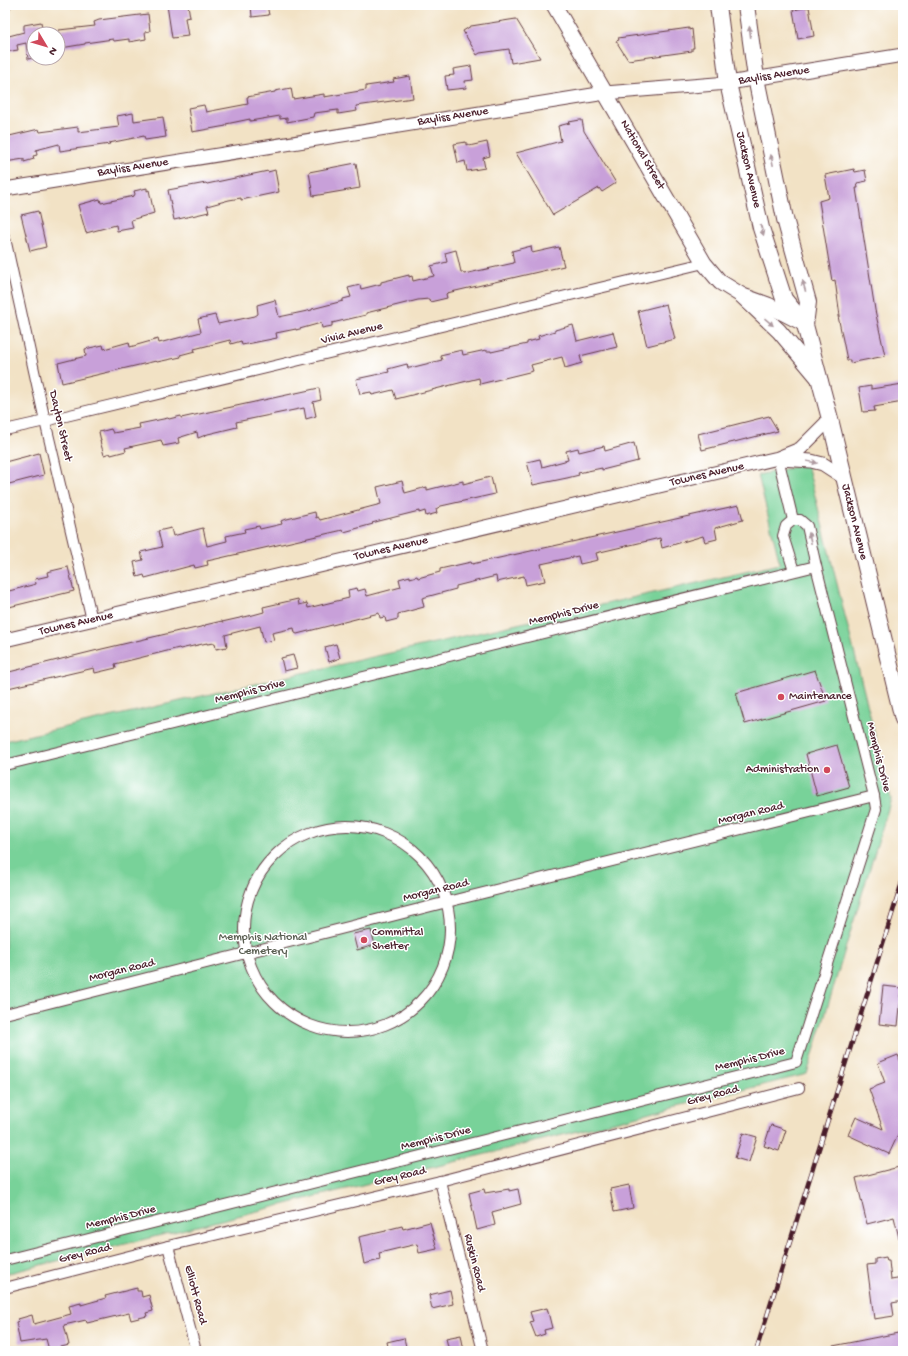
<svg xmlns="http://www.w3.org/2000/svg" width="908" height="1356" font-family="'Gochi Hand',sans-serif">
<rect width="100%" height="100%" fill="#fff"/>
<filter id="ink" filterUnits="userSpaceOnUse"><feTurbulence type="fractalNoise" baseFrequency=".025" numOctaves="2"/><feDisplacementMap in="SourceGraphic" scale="8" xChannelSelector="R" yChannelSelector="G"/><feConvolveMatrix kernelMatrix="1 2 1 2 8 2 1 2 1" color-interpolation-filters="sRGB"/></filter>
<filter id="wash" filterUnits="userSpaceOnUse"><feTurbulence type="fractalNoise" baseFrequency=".012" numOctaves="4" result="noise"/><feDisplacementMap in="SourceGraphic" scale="16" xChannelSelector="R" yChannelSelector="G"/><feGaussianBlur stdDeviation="0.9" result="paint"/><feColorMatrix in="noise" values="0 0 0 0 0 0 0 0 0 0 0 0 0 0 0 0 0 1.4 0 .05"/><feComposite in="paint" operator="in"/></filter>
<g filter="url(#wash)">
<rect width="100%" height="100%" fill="#f2e2c5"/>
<polygon fill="#78d299" stroke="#617862" points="807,464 891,799 807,1074 5,1274 5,741 780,564 758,475"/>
<g id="blocks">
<g fill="#c8a0d9">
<polygon points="167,5 188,5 190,17 185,18 188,36 172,38"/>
<polygon points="251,5 267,5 269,15 252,17"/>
<polygon points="809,7 814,36 798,39 793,10"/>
<polygon points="148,14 150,31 145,32 146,39 129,42 129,39 114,41 113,39 85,43 85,44 61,48 59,30 95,26 94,22 99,20"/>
<polygon points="516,19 540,58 511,63 509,49 480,53 477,55 463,31 471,26"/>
<polygon points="41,22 43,34 34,34 34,58 28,59 26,43 17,45 18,50 5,52 5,37 24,32 24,25"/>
<polygon points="689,28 689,30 692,29 694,48 692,48 692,51 628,60 616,41 619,40 618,38"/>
<polygon points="471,66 473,80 465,81 466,88 447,90 445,76 454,75 453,69"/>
<polygon points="410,76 413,98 356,106 357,111 338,114 338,110 314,113 313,117 287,122 287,118 280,119 280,116 250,121 250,119 226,124 226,126 192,132 188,108 204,105 206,112 248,104 247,97 275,92 275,91 291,88 293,99 324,94 324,97 366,90 366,86 394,82 393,79"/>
<polygon points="133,113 134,121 163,117 166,137 145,140 144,136 109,143 110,144 60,151 59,144 36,150 37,155 33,156 34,159 24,162 24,159 5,162 5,137 39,129 40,132 78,127 78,132 119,127 117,116"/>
<polygon points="580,120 582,120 584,131 616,183 602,192 599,188 553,215 516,153 561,141 558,126 570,123 569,122"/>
<polygon points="466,142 466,145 468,144 469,146 487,142 490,156 483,158 485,168 467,171 465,161 458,163 454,144"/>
<polygon points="356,163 360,188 313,196 309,172"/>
<polygon points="854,169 855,172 865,170 867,181 857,183 858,188 856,188 875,310 885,356 850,363 850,360 847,360 838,316 840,316 835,280 832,281 819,201 829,198 825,175"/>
<polygon points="275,170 279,192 241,200 241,198 229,200 207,206 209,212 174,220 168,190 206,183 207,184 268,171 268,172"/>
<polygon points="147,188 147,191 149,190 154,213 131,220 133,228 117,231 116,225 86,233 78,205 100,199 101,203 134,196 135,194 134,191"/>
<polygon points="38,211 46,247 30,251 21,215"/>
<polygon points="531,246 532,253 559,247 564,266 447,293 446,294 447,298 430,302 429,299 418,300 366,313 366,315 332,323 332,326 322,328 321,323 296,330 296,329 276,333 277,338 242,345 241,341 231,344 230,340 194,349 195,351 180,355 181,357 157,362 156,361 62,383 58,363 86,356 85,349 103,345 104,349 129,342 130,347 158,339 159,343 201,332 198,319 215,315 218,324 255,316 258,314 257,305 275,300 279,317 312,310 312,309 343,301 343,299 351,297 348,288 360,285 361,289 381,284 381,282 409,275 409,277 412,276 413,281 434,276 431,266 447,262 445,253 456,250 461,272 463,272 464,274 514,263 512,251"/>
<polygon points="666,304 675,339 647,346 638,311"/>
<polygon points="573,325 577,341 613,332 617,347 580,356 582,363 565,368 562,357 531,365 533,371 480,384 479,378 396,399 393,390 372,395 371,392 360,394 356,379 389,372 388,369 407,364 408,368 410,368 442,360 440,355 462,350 463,355 486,350 486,351 491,351 491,352 527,344 527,342 539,339 538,336 555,331 555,330"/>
<polygon points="903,384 903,402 874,407 875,411 863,412 859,388 871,386 871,389"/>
<polygon points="319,388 321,400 313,402 316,416 306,419 304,408 236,422 237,427 208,434 198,438 197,432 178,438 179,443 163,446 161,440 125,448 126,451 111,455 110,453 104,455 100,441 101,441 99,432 111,429 113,433 140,428 139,424 168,418 169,419 181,416 181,418"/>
<polygon points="769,416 778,431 702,450 698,434"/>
<polygon points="634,443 638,461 602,470 602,468 578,473 579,475 567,478 533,485 527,462 540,459 542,467 568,460 566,451 578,448 579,452 604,446 605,451"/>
<polygon points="39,453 44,475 5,485 5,462"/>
<polygon points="490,477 491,477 495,494 441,506 436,509 437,513 426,516 425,511 419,513 419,511 379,521 372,523 373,524 344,532 343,530 216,559 207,561 208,565 195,568 194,565 145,578 144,575 137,577 134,562 143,560 141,552 162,547 158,531 171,528 173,536 203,528 207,546 227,541 226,536 245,532 244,529 259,526 260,529 282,524 281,521 283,520 315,512 316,518 318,517 320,520 381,504 377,487 402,481 405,493 427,487 427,490 463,481 463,484"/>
<polygon points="739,505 743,520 715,528 717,539 705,542 703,536 662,548 660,538 596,553 598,560 580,564 578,556 541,564 545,581 526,585 524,576 497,582 496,576 456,586 456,589 422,598 424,607 398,614 398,619 386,622 385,617 380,618 379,613 297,634 295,633 294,628 272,633 274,640 264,642 260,626 225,635 227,647 216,649 215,643 207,644 207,643 180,649 179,648 115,664 116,668 95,673 94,668 8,688 5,675 5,673 102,649 183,630 183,631 205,626 205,625 222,621 222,622 253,615 264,612 263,607 298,599 299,605 307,603 308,608 349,598 348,590 357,588 358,591 365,589 367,596 401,587 399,579 410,576 410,578 417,576 418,578 440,572 440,569 471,562 472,564"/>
<polygon points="68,567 74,591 5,608 5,592 36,584 35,579 48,576 47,572"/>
<polygon points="336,644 340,658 329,662 325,647"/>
<polygon points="293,655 297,668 284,671 281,658"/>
<polygon points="815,670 826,701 745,724 736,693"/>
<polygon points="837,745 849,787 817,796 806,754"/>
<polygon points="371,930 375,945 357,950 353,934"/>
<polygon points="883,986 902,988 898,1026 879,1024"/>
<polygon points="898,1055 903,1068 903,1124 889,1154 848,1135 856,1117 883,1129 869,1089 885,1083 878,1063"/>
<polygon points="771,1125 786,1130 779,1151 764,1146"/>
<polygon points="743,1133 757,1137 749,1162 735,1158"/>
<polygon points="903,1166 903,1237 899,1238 894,1217 867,1224 856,1178"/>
<polygon points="629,1185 633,1208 614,1212 610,1189"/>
<polygon points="484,1189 485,1193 509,1189 509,1191 518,1189 521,1204 492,1212 495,1225 477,1230 469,1193"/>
<polygon points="430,1222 437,1249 419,1253 417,1244 379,1253 380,1260 364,1264 359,1237 386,1231 386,1230 402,1226 403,1229"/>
<polygon points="886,1257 887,1261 889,1261 891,1280 903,1278 903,1301 892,1303 894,1316 874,1319 867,1265 875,1264 875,1259"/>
<polygon points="137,1288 137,1291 141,1291 142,1297 149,1295 153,1311 146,1313 147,1316 131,1320 129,1313 87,1323 86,1320 64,1325 69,1345 49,1350 46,1339 20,1343 16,1322 19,1321 18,1319 32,1315 34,1324 71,1314 69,1306 81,1303 81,1305 106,1298 105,1296"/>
<polygon points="450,1290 453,1304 432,1309 429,1295"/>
<polygon points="547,1308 552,1328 544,1330 545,1334 536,1337 530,1322 533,1321 530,1312"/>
<polygon points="903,1332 903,1351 833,1351 833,1346"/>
<polygon points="461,1335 464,1351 449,1351 446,1338"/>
<polygon points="404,1338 407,1351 389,1351 387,1342"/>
</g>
</g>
</g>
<g filter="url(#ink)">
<use href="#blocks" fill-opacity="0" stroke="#633c42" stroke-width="1"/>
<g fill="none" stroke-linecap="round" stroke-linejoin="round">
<g stroke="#633c42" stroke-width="12">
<g id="minor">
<polyline points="5,5 6,5"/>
<polyline points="5,238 45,421 92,620"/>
<polyline points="5,430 45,421 704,263"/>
<polyline points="778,458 793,520"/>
<polyline points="794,571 783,536 786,526 793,520 800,520 807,526 816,566"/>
<polyline points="5,765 816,566 874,796 876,809 796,1062 5,1260"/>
<circle cx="347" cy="929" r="103"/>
<polyline points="5,1014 447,902 874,796"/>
<polyline points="440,1181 483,1351"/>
<polyline points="168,1246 196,1351"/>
<polyline points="5,1288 168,1246 440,1181 799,1088"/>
</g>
</g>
<g stroke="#633c42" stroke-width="15">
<g id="tertiary">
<polyline points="5,189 605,93 728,83 903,55"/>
<polyline points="781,459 811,461 823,464 843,477"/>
<polyline points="5,640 778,458 800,449 830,419"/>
</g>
</g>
<g stroke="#633c42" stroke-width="17">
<g id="secondary">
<polyline points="554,5 704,263 720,282 741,295 779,331 820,380"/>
<polyline points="743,296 768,305 803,323"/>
</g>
</g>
<g stroke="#633c42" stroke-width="18">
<g id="primary">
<polyline points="718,5 728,83 761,228 784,299 805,325"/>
<polyline points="746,5 756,78 785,219 808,302 805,325 830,419 903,719"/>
</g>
</g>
<use href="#minor" stroke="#fff" stroke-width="10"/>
<use href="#tertiary" stroke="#fff" stroke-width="13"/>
<use href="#secondary" stroke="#fff" stroke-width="15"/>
<use href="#primary" stroke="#fff" stroke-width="16"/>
<g stroke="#4a1f2b" stroke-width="4.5">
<polyline id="rail" points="756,1351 903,879"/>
</g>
<use href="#rail" stroke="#fff" stroke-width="3" stroke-dasharray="9" stroke-linecap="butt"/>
</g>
<defs><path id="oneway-solid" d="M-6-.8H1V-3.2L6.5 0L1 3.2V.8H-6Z"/></defs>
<g fill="#ae9aa0">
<use href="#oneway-solid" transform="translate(750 32) rotate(-97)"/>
<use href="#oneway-solid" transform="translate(772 160) rotate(-102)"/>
<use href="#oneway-solid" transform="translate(762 230) rotate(73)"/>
<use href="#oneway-solid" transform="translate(804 286) rotate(-106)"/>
<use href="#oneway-solid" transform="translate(769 322) rotate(41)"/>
<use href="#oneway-solid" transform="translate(812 462) rotate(10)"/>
<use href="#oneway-solid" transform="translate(810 538) rotate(-102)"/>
</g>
</g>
<g fill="#d1495b" stroke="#fff" stroke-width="1.5">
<circle cx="781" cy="697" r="4"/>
<circle cx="827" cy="770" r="4"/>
<circle cx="364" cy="940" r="4"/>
</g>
<g text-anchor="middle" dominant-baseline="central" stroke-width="3" stroke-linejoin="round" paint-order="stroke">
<g font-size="12" fill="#4a1f2b" stroke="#fff">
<text transform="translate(774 76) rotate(-9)">Bayliss Avenue</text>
<text transform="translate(453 117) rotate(-9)">Bayliss Avenue</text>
<text transform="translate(642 155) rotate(60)">National Street</text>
<text transform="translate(133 168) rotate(-9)">Bayliss Avenue</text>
<text transform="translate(748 170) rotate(77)">Jackson Avenue</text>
<text transform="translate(352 334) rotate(-14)">Vivia Avenue</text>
<text transform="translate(60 426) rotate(77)">Dayton Street</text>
<text transform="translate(707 475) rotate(-13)">Townes Avenue</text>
<text transform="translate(854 522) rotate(76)">Jackson Avenue</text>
<text transform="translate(391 549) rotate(-13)">Townes Avenue</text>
<text transform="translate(564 614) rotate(-14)">Memphis Drive</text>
<text transform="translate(76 624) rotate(-13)">Townes Avenue</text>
<text transform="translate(250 692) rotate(-14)">Memphis Drive</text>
<text transform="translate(878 757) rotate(76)">Memphis Drive</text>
<text transform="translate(751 814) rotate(-14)">Morgan Road</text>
<text transform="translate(436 891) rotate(-14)">Morgan Road</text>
<text transform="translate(122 971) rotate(-14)">Morgan Road</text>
<text transform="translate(750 1060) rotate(-14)">Memphis Drive</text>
<text transform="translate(713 1096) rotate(-15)">Grey Road</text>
<text transform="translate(436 1139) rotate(-14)">Memphis Drive</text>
<text transform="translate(400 1177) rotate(-13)">Grey Road</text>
<text transform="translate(121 1218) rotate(-14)">Memphis Drive</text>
<text transform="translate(85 1254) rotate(-14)">Grey Road</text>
<text transform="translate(474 1263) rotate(76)">Ruskin Road</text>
<text transform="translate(195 1295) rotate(75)">Elliott Road</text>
</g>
<g font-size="12" fill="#4a1f2b" stroke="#fff" text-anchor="start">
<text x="789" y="697">Maintenance</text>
<text x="819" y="770" text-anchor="end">Administration</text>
<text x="372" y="933">Committal<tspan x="372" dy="14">Shelter</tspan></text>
</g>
<g font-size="12" fill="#5a5e52" stroke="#fff">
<text x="263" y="938">Memphis National<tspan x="263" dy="14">Cemetery</tspan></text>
</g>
</g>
<rect width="908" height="1356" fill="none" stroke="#fff" stroke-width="20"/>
<g transform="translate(46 46) rotate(128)"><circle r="19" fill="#ffffff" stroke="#b7a5aa"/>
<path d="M0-3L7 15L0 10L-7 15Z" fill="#d1495b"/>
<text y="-6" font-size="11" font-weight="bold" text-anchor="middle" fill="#4a1f2b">N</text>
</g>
</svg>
